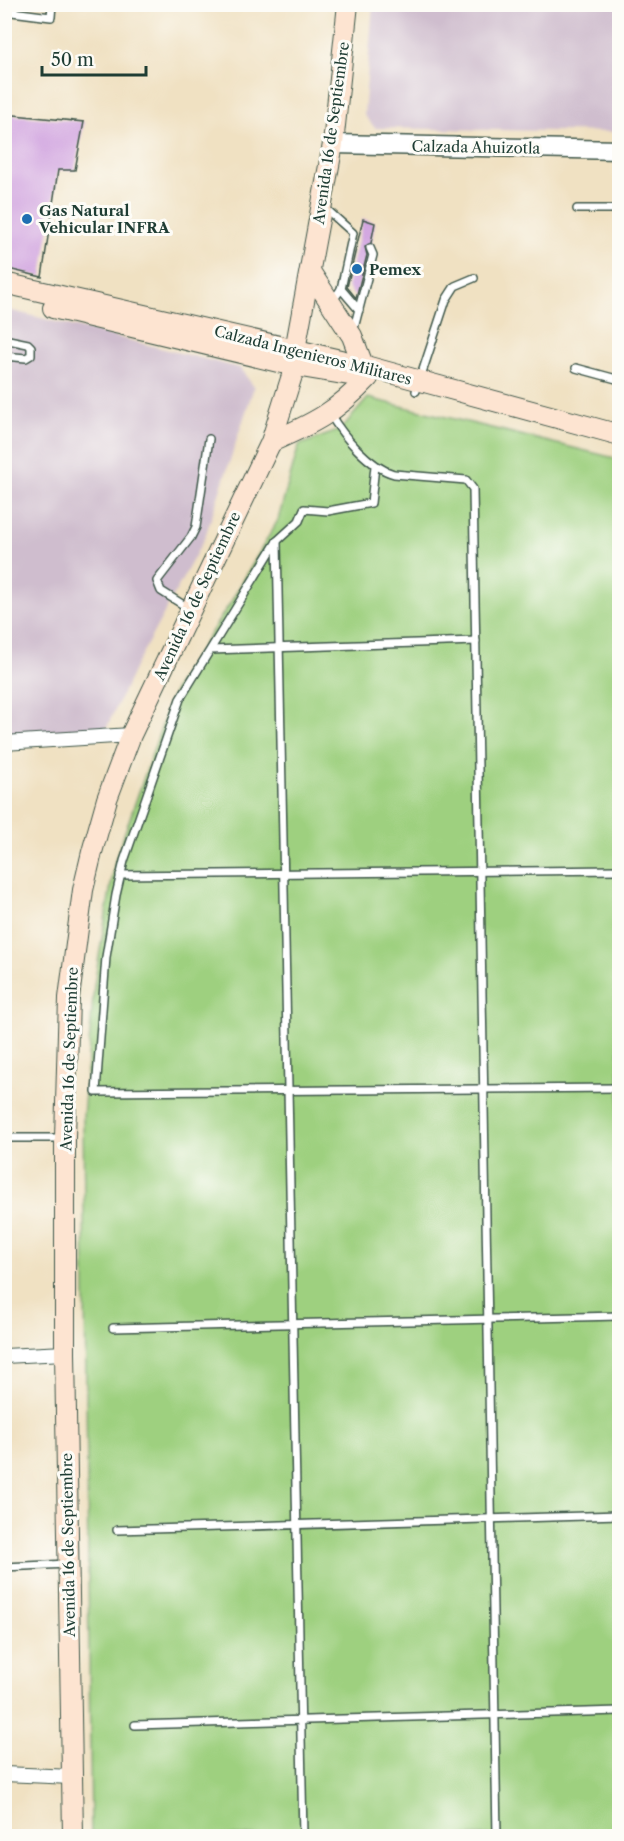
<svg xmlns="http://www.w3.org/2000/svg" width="624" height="1841" font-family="'Libre Caslon Text',serif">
<rect width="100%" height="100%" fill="#fdfcf7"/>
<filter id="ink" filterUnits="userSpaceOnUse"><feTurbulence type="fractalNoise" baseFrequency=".0167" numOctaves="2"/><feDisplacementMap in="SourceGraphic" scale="12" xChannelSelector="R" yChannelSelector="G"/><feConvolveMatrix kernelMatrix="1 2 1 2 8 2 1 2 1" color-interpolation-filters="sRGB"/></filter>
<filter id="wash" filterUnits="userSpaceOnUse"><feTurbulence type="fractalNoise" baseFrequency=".008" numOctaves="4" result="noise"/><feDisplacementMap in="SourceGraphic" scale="24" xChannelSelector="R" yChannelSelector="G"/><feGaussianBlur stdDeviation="1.35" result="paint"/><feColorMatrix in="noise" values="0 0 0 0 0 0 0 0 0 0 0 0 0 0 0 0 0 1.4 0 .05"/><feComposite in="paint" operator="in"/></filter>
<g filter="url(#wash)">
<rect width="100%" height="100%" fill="#f0e1c2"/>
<g fill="#cfbdce">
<polygon points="373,5 619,5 619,132 375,128 364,115"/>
<polygon points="5,309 240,368 254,387 205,537 135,667 106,729 39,738 5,738"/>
</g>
<polygon fill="#9ed07f" stroke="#5e865a" stroke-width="1.5" points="368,398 619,459 619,1836 91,1836 83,1116 94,986 115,861 175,688 229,605 278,520 299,445 340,430"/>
<g id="blocks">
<g fill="#ce9ede">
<polygon points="4,114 84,122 75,170 58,170 42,277 4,268"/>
<polygon points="363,219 375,223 371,243 365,247 367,255 356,298 347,287"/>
</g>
</g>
</g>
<g filter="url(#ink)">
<use href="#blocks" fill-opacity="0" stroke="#3e5649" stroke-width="1.5"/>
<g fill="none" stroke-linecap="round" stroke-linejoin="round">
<g stroke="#3e5649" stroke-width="10">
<g id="service">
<polyline points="4,11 51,17 52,4"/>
<polyline points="324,207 353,233 341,289 332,302"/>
<polyline points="577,209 620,209"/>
<polyline points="341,289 359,310"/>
<polyline points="353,332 373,255 370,248"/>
<polyline points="4,339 28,344 31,347 31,355 26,358 4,356"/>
<polyline points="576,368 620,380"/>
<polyline points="416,391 446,300 455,286 474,278"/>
<path d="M330,414C343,436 369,467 394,474L466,480L473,489L497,1836"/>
<polyline points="375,466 371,503 328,511 304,509 299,521 277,541 180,699 124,861 116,895 106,957 96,1092 620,1088"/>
<polyline points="277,541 303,1836"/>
<polyline points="190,609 161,591 157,581 191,537 196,527 209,439"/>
<polyline points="211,650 476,641"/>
<polyline points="120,875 620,870"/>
<polyline points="4,1138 62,1138"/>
<polyline points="113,1328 620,1316"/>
<polyline points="117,1530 620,1515"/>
<polyline points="4,1567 68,1564"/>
<polyline points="135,1725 620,1711"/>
</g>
</g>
<g stroke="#3e5649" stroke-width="16">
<g id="minor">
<polyline points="4,743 131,735"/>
<polyline points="4,1356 65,1353"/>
<polyline points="4,1774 72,1777"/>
</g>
</g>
<g stroke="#3e5649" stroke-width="21">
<polyline id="tertiary" points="333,144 620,150"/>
</g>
<g stroke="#3e5649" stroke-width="22">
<g id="secondary">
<polyline points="4,283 362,365 620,435"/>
<polyline points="53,308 295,366 361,377"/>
<path d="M271,442C314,423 335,413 368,378L352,336L311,273"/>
<polyline points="73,1836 65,1353 65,1138 69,998 83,890 92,852 107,799 131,735 271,442 295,366 295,350 333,144 348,4"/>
</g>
</g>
<use href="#service" stroke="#fff" stroke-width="7"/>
<use href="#minor" stroke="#fff" stroke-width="14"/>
<use href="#tertiary" stroke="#fff" stroke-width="18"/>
<use href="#secondary" stroke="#fde4d1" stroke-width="20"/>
</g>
</g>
<g fill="#1f6fb2" stroke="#fdfcf7" stroke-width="2">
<circle cx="27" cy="219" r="6"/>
<circle cx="357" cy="269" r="6"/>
</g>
<g text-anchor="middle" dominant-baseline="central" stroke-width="6" stroke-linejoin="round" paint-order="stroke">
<g font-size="15" fill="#1f3d34" stroke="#fdfcf7">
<text transform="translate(331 133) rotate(-82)">Avenida 16 de Septiembre</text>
<text transform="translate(476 147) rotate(1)">Calzada Ahuizotla</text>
<text transform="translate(313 355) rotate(14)">Calzada Ingenieros Militares</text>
<text transform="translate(197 596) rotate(-65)">Avenida 16 de Septiembre</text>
<text transform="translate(69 1059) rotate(-88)">Avenida 16 de Septiembre</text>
<text transform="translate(68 1545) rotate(-91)">Avenida 16 de Septiembre</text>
</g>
<g font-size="15" font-weight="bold" fill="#1f3d34" stroke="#fdfcf7" text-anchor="start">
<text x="39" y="210">Gas Natural<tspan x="39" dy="17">Vehicular INFRA</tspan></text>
<text x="369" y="269">Pemex</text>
</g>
</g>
<rect width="624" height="1841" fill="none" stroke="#fdfcf7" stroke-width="24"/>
<path d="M42 66v9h104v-9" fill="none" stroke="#1f3d34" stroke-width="3"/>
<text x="51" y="66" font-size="18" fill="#1f3d34" stroke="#fdfcf7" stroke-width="4.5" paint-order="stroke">50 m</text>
</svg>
